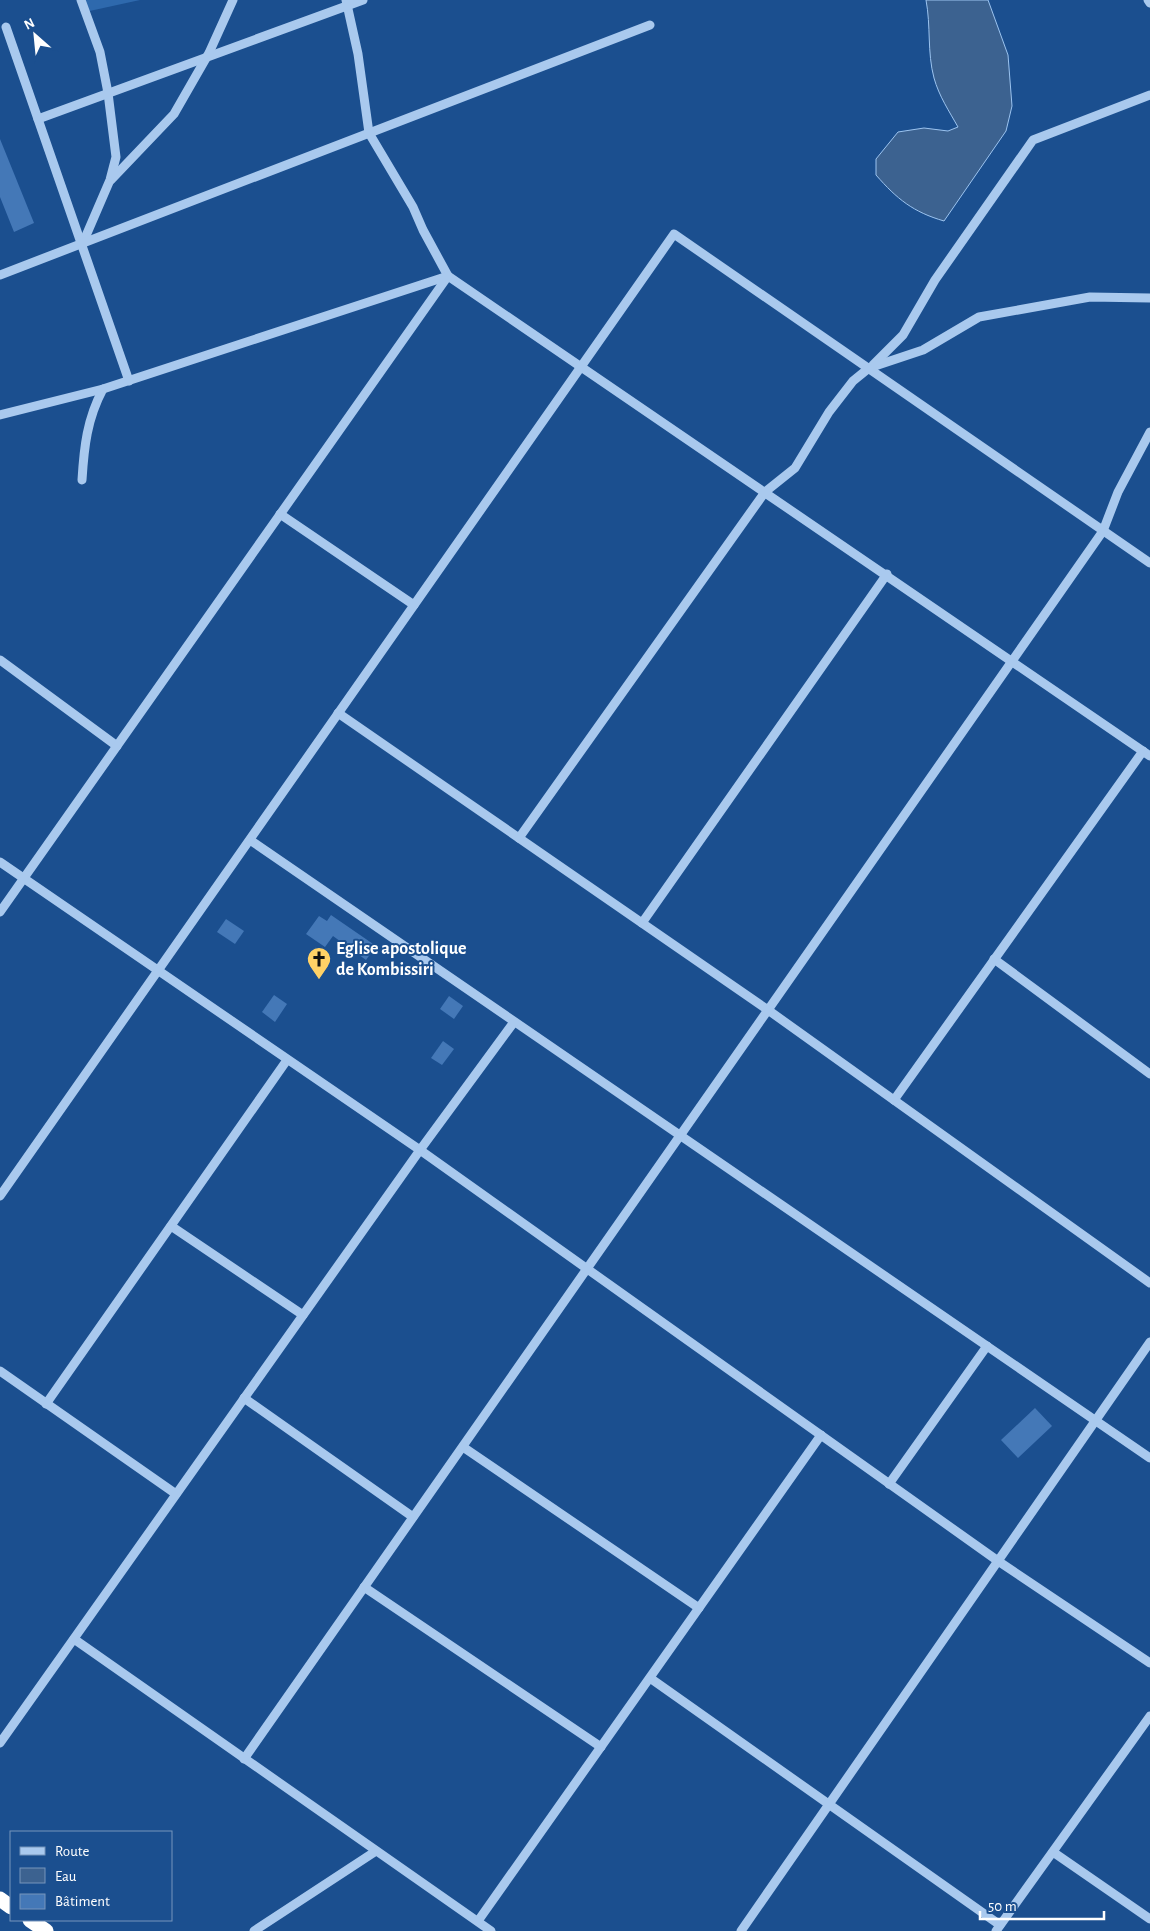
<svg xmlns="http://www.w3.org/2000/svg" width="1150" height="1931" font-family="'Alegreya Sans',sans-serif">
<rect width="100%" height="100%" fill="#1b4f8f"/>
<polygon fill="#2e69ad" points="81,0 140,0 85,12"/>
<path fill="#3c6290" stroke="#9cc4f0" d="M926,0H988L1008,55L1012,106L1006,131L944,221C913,212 897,199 876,175V159L898,132L924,128L948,131L958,127C949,111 939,96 934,78C927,52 931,26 926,0Z"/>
<g fill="#4478b7">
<polygon points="0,139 34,223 14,232 0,197"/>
<polygon points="331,915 376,946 366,960 333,936 325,947 306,934 319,916 327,921"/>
<polygon points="226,919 244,931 235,944 217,932"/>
<polygon points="274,995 287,1004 275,1022 262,1012"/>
<polygon points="449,996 463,1006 454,1019 440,1009"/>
<polygon points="443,1041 454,1049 442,1065 431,1058"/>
<polygon points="1035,1408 1052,1426 1018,1458 1001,1440"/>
</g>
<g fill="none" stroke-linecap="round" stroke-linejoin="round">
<g stroke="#a9c9ee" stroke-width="9">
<polyline points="81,0 100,52 108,93 116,157 110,180 82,245"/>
<polyline points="346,0 358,54 369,133 413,207 423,230 448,276 1150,756"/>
<polyline points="1148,0 1150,3"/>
<polyline points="6,27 129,381"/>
<polyline points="38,119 363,0"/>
<polyline points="111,180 174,114 209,53 233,0"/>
<polyline points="0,275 650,25"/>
<polyline points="873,365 903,335 935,280 1033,140 1150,95"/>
<polyline points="0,415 103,389 448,276"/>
<path d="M82,480C84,447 87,419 103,389"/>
<polyline points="280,514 414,605"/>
<polyline points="0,660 117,746"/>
<polyline points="338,713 768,1010 1150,1283"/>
<polyline points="519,838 765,492 795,468 829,412 853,381 869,368 923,350 979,317 1090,297 1150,298"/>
<polyline points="250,840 1150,1458"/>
<polyline points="0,862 420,1150 998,1561 1150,1663"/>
<polyline points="0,912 448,276"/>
<polyline points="642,923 887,574"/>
<polyline points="994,959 1150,1074"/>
<polyline points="894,1100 1143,751"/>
<polyline points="0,1196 674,234 1150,563"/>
<polyline points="171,1226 303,1315"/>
<polyline points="0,1371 176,1494"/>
<polyline points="244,1398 413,1517"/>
<polyline points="46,1404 287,1060"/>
<polyline points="463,1447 699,1608"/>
<polyline points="889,1484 987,1346"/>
<polyline points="364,1587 601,1747"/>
<polyline points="74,1639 491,1931"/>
<polyline points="650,1678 1000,1925"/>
<polyline points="0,1743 420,1150 514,1022"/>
<polyline points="244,1759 1103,531 1118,492 1150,432"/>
<polyline points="1053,1852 1150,1919"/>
<polyline points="478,1921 821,1435"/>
<polyline points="254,1931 376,1851"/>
<polyline points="741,1931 1150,1342"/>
<polyline points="996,1931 1150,1716"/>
</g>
<g stroke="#fff" stroke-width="15">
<polyline points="0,1899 11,1907"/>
<polyline points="30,1920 46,1931"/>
</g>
</g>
<defs>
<g id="church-pin" transform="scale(1.25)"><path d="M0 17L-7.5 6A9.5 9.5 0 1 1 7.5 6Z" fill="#ffd166" stroke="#1b4f8f"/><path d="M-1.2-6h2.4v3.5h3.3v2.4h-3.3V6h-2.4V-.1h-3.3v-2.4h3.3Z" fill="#111"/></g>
</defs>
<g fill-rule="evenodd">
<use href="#church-pin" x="319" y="959"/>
</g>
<g text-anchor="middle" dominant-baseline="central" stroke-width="4" stroke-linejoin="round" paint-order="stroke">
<g font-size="18" font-weight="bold" fill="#fff" stroke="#1b4f8f" text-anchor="start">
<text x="336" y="949">Eglise apostolique<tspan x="336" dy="21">de Kombissiri</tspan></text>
</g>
</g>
<rect x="10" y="1831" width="162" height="90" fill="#1b4f8f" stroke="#7695bc"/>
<rect x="20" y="1847" width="25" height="8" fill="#a9c9ee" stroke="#7695bc"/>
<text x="55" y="1856" font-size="15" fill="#ffffff">Route</text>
<rect x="20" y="1868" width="25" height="15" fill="#3c6290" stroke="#7695bc"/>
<text x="55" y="1881" font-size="15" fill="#ffffff">Eau</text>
<rect x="20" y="1894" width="25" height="15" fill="#4478b7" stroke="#7695bc"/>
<text x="55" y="1906" font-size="15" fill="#ffffff">Bâtiment</text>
<g transform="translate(35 35) rotate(333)" stroke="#1b4f8f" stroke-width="4" paint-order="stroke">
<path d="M0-4L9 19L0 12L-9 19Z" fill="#ffffff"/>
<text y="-8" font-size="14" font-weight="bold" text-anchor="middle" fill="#ffffff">N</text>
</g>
<path d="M980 1911v8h124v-8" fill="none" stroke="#ffffff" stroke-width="2.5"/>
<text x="988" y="1911" font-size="15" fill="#ffffff" stroke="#1b4f8f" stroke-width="4" paint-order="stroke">50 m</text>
</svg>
